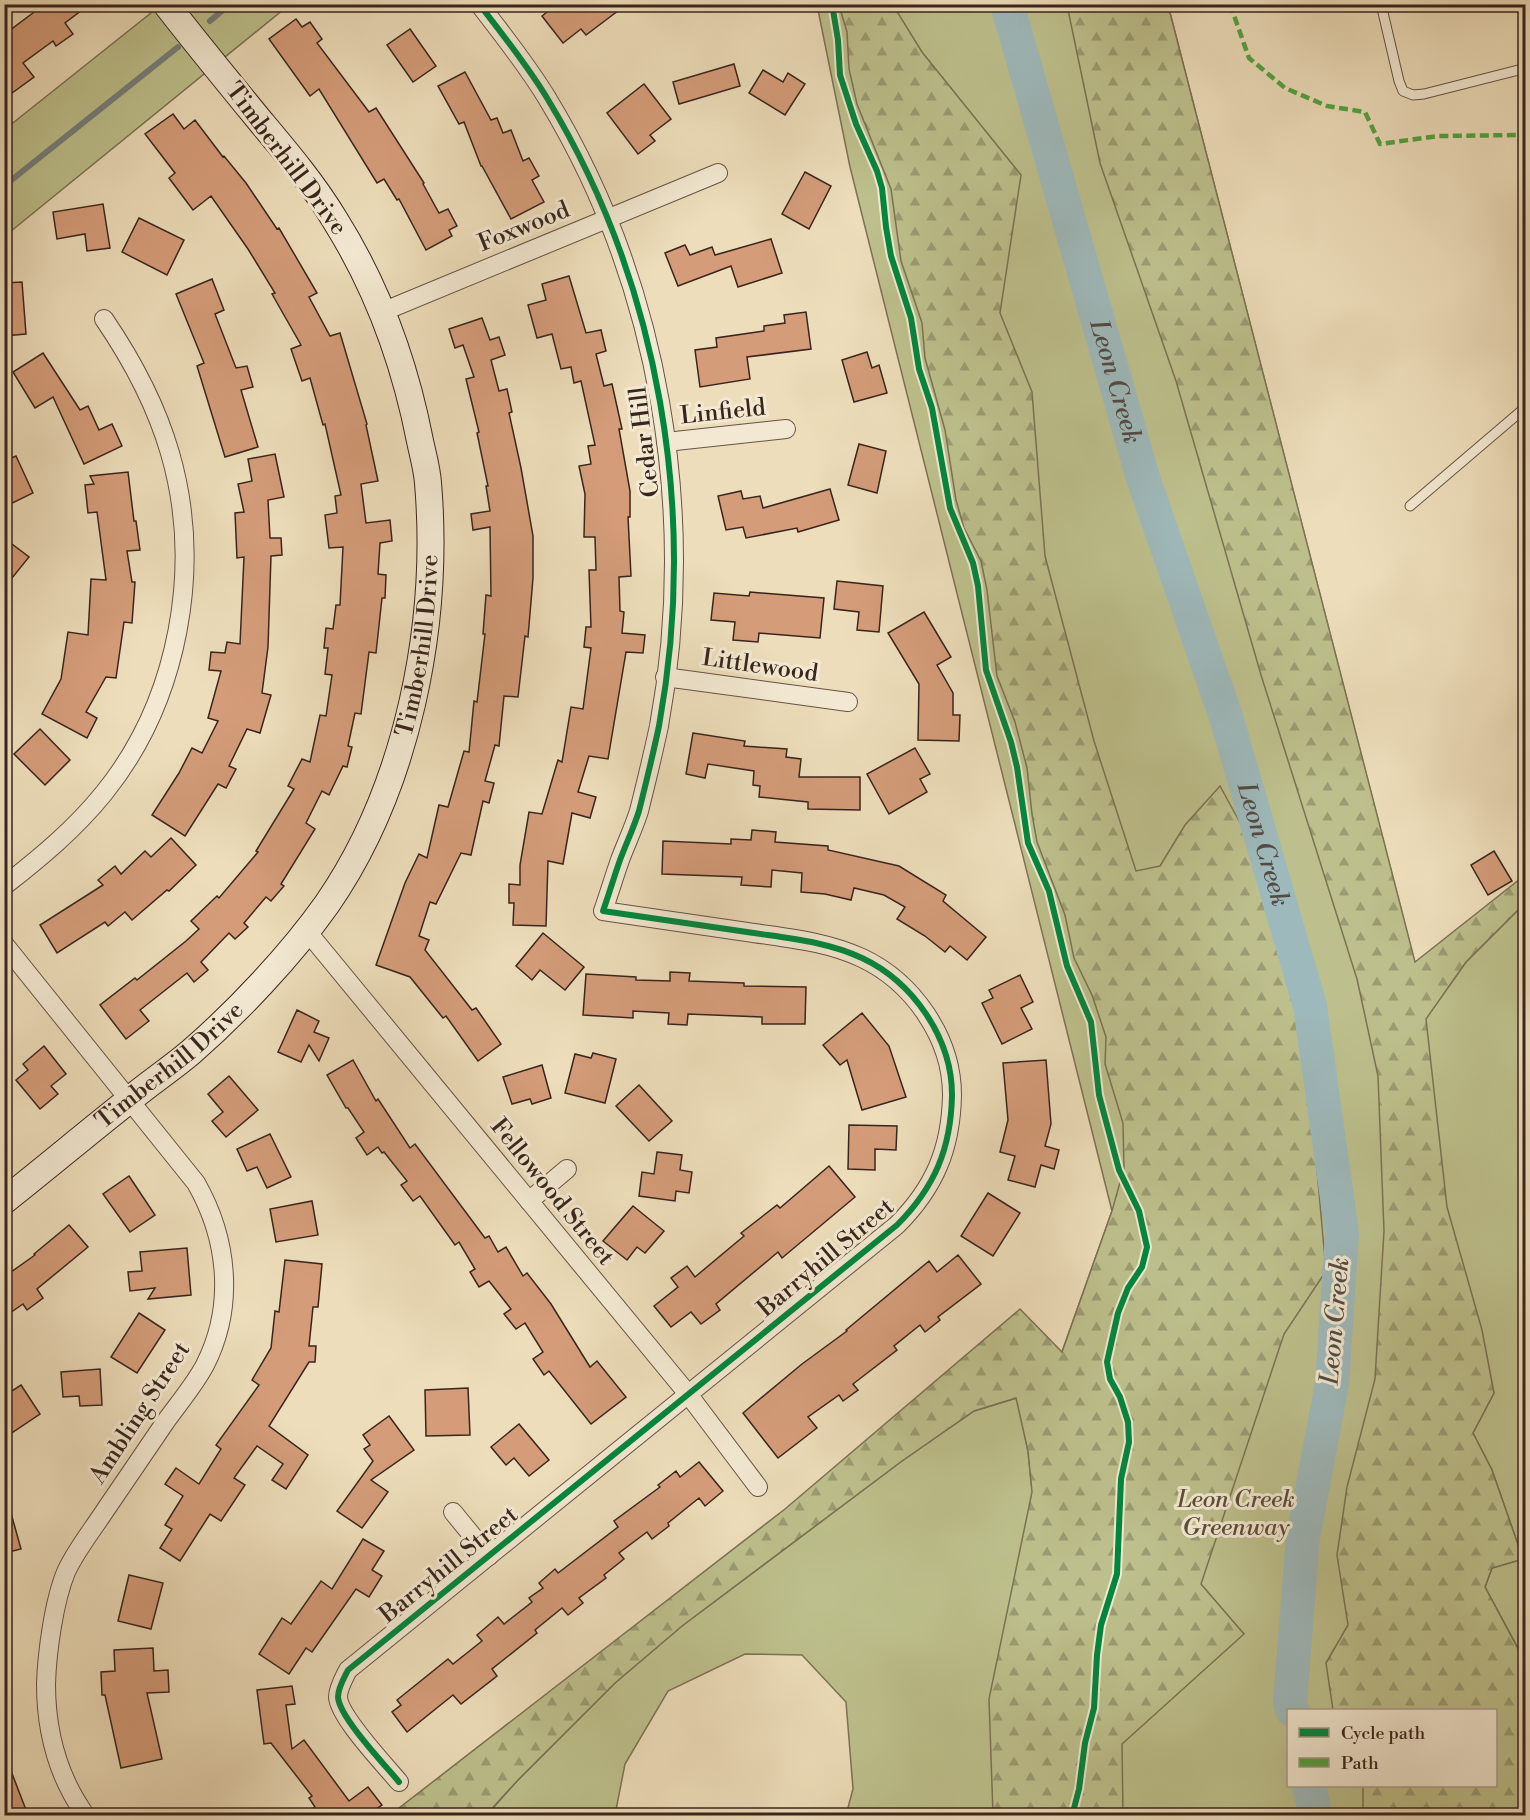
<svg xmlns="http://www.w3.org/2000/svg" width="1530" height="1820" font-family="'Libre Bodoni',serif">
<defs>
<pattern id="forest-firs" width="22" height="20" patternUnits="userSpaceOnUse" patternTransform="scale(1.5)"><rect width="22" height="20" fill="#bdc08c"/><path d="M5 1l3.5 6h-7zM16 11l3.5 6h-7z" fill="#9b9c72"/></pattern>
</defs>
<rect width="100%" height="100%" fill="#edddba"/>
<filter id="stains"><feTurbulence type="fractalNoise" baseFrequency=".00333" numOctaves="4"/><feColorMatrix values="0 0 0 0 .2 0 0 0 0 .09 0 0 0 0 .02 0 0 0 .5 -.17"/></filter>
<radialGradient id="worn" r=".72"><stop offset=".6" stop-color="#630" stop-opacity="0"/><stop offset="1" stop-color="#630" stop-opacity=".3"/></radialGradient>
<g fill="#bdc08c" stroke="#7b7254" stroke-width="1.5" fill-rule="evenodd">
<polygon points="161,5 289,5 5,236 4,130"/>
<path d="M817,5H1168L1422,991L1426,1018L1466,962L1525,903V1661L1485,1587L1492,1568L1523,1559L1492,1470L1473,1433L1494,1393L1432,1463L1525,1815H846L853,1789L846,1702L802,1655L745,1654L668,1691L625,1764L615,1815L486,1816L517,1781L615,1683L682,1626L902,1461L974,1411L1017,1398L1028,1451L1032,1490L1062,1352L1112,1211L850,167ZM1288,1710H1496V1786H1288Z"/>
</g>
<g fill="url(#forest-firs)" stroke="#7b7254" stroke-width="1.5">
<polygon points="839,5 893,5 922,52 1021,175 1000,313 1032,392 1045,556 1094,741 1136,871 1160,866 1185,825 1220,786 1256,852 1305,1035 1326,1271 1284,1334 1201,1584 1244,1634 1122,1744 1123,1815 993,1815 989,1699 1032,1492 1028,1451 1016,1398 974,1411 902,1461 682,1626 615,1683 517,1781 486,1815 390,1815 785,1509 1020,1309 1062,1352 1112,1211 1124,1168 1123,1123 1105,1064 1106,1037 1092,995 1074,958 1065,915 1037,842 1032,814 1027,768 1015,722 997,676 987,590 981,561 964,528 956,500 945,430 925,358 922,323 901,261 891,189 857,104 849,69 847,32"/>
<polygon points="1067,5 1168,5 1415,962 1525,875 1525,903 1466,962 1426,1019 1447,1207 1482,1330 1494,1393 1473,1433 1492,1470 1523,1559 1492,1568 1485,1587 1525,1662 1525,1815 1363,1815 1363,1786 1496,1786 1496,1710 1333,1710 1326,1663 1348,1625 1337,1555 1347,1487 1375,1379 1384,1231 1378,1076 1357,979 1261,675 1176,381 1100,163"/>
</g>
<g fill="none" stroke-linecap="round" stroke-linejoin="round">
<g stroke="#767e7c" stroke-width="6">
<polyline points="210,21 230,4"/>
<polyline points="4,186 178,47"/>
</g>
<g stroke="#9eb9bb" stroke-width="34">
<path id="s1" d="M1007,4L1143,478L1226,717L1310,1006L1342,1233L1332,1384L1303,1537L1290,1701L1292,1710"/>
<polyline points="1309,1786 1316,1816"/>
</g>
</g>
<g fill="#d49c79" stroke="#39251d" stroke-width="1.5">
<polygon points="45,4 90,4 65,23 73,34 56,46 53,41 23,63 34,77 12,93 4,83 5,34"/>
<polygon points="557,4 627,4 586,35 581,29 563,43 542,16"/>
<polygon points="296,19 302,27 310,22 322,39 317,43 369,112 376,108 424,183 423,184 439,213 448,209 457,226 449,230 452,236 426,250 399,199 397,200 384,179 377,183 319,89 310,96 269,39"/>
<polygon points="410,29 436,66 413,82 387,45"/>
<polygon points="734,64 740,86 679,104 673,82"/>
<polygon points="763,70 783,82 788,73 805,84 785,115 749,93"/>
<polygon points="465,72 491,120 497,118 503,133 511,130 523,161 529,158 539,176 532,180 544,202 511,219 482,166 481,166 464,122 459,124 438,86"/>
<polygon points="644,84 671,119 650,135 655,141 638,154 607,113"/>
<polygon points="173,114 184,129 195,120 223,157 224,156 246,183 277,229 279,228 317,293 309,297 330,336 340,333 367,424 366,425 378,481 361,484 366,523 390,520 392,541 380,543 378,574 386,575 385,598 382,598 376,653 369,652 361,714 355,713 348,746 352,747 347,767 343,766 329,795 322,791 306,823 315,829 281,884 284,886 271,901 266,897 244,923 248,927 235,939 229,933 201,962 208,970 194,982 187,973 140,1010 149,1021 126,1039 100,1005 135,978 137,980 186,941 199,929 191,921 217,896 219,898 258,852 256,851 294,789 288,786 302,759 310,762 320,715 326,716 332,675 325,674 328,648 324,648 326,628 333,629 336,605 340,605 343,547 329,548 325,515 337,513 335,496 341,495 325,424 323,425 310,378 302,381 291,349 301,345 272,294 275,293 248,249 211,196 193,210 169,178 175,173 145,134"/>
<polygon points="805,172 831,186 809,229 782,214"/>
<polygon points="103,204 110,248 87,251 85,234 57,239 53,212"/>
<polygon points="139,218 184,240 167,275 122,252"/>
<polygon points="771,239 782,273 738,287 731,266 678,286 665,253 685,245 690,255 712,247 715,255"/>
<polygon points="569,276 586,333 601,330 606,351 596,354 604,386 612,384 622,429 619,429 630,491 630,517 628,517 631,576 619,577 620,611 624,612 622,633 645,635 643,653 626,652 608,759 589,756 578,792 596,797 590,818 572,813 563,864 548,861 546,926 513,925 514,903 509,903 509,884 520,885 520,865 529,812 542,814 558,760 562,762 571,707 583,709 591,648 584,647 586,627 591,627 589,570 596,570 595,537 584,537 585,494 579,466 591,464 588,446 595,445 581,381 574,383 571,367 561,369 552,334 537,338 528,305 546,300 542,284"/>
<polygon points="212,279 224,310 215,314 236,368 247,366 253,387 241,390 258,447 225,457 197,366 204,363 176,294"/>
<polygon points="22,282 26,334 4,336 4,283"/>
<polygon points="806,312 811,349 747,357 750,379 700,387 695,350 717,347 716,338 764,331 764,326 785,323 784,315"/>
<polygon points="482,318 490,340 499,337 505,355 491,360 499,391 507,389 512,412 509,413 521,468 533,536 533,578 528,637 525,636 518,697 504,696 499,746 495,745 485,781 494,783 489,803 483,801 471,855 461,853 436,904 430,902 419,936 429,940 425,950 472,1010 476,1008 501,1044 478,1061 446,1016 443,1018 410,977 376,965 405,883 419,854 427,858 439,805 448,807 464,751 469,752 474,701 477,702 485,634 483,634 486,595 491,596 490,527 473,530 471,514 490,511 486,486 488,486 477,433 479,432 466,379 474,377 463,345 455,348 449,329"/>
<polygon points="867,352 872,368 879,365 887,393 854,402 842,360"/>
<polygon points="43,353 80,410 88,406 99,430 112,424 122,446 84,464 53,397 35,408 13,372"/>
<polygon points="859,444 886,451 877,493 848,485"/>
<polygon points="275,454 284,497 268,500 270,538 281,538 282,555 271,556 268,647 262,693 271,695 260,733 247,729 229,766 236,769 226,788 218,784 185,836 152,815 179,773 192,748 202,753 218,721 208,718 221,671 209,670 211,652 225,653 227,642 240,644 244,557 237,558 235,513 244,512 238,484 252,481 248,459"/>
<polygon points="16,456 33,493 4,507 4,461"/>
<polygon points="128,472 134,521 136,521 140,550 127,551 132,582 135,582 132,623 124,622 116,678 106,677 86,712 97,718 87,738 42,714 61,679 68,632 88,635 91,579 106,580 97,512 88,513 85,485 94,484 90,476"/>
<polygon points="830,489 839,520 798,532 797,528 746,538 743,527 726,530 718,496 741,491 743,499 760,496 763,508"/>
<polygon points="4,538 29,557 4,588"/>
<polygon points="837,581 883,586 879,632 857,630 859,612 834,609"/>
<polygon points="750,592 824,598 820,638 759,633 758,642 733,640 735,622 711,620 714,593 749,596"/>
<polygon points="924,612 951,657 937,665 953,693 953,715 960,715 959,741 918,740 919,684 888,633"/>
<polygon points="40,729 70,760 45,785 14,754"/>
<polygon points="693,733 745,741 744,746 787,749 786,757 801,759 799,777 860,777 860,810 808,809 808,802 759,797 760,786 753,785 754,771 708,764 705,778 686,774"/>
<polygon points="915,748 930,774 920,779 927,792 889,814 867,774"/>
<polygon points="752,830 776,832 775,842 828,846 828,850 899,866 946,895 943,901 986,937 967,960 950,946 945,952 925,936 897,919 905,907 884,895 854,888 851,900 825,894 801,892 802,873 772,870 771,887 741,885 742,877 662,874 663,841 731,844 731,839 751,840"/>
<polygon points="171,838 196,865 169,891 167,890 132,920 125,912 108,926 105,922 57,953 40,925 103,885 98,880 115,866 121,874 145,851 151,857"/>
<polygon points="1494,851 1512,881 1488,895 1471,865"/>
<polygon points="543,933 584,967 565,990 540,970 532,980 516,966"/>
<polygon points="670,972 690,973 689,981 744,983 744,986 806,987 805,1024 762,1024 762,1017 688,1014 687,1025 668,1024 669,1013 633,1011 633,1018 583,1015 586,974 636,977 636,980 670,981"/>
<polygon points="1020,975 1033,1002 1021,1008 1032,1029 1002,1044 982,1003 993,998 989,990"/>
<polygon points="297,1010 319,1021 314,1032 329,1038 319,1061 309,1045 301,1062 278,1052"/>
<polygon points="862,1013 889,1046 906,1097 862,1110 847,1060 840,1065 823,1045"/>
<polygon points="44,1046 66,1074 51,1086 58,1094 40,1109 16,1080 28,1070 23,1064"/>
<polygon points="593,1053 616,1059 605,1103 565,1093 575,1054 591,1058"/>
<polygon points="353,1060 376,1101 378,1099 410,1148 415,1144 485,1238 489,1236 498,1252 506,1247 523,1276 527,1273 551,1304 590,1367 597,1361 626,1397 591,1424 549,1371 544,1375 533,1359 543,1352 525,1323 516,1329 504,1314 511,1309 489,1281 479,1287 470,1272 475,1269 459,1242 455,1245 420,1196 413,1201 401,1185 407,1181 384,1152 382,1153 378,1147 367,1155 356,1138 364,1132 348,1108 346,1108 327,1075"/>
<polygon points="1046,1060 1051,1124 1045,1146 1059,1150 1054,1169 1041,1165 1035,1187 1008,1180 1015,1156 1000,1152 1008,1120 1003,1063"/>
<polygon points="542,1065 551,1098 532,1104 530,1099 512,1104 503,1077"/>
<polygon points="229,1076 258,1110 226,1137 212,1121 223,1112 208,1094"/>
<polygon points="639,1085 672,1121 649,1141 616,1106"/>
<polygon points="849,1125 897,1126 896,1150 875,1149 875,1170 848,1169"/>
<polygon points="270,1134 291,1177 267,1188 257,1167 247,1171 237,1149"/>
<polygon points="657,1152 682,1155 680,1170 692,1172 689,1193 676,1191 675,1201 639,1196 642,1172 654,1174"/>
<polygon points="829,1166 855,1197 782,1258 778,1252 716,1304 720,1310 701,1324 691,1312 671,1327 654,1306 678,1287 671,1278 687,1266 695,1277 744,1236 741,1233 777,1205 780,1208"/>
<polygon points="129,1176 155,1215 130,1232 103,1194"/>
<polygon points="988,1193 1020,1213 993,1256 961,1236"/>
<polygon points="312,1201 318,1235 276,1242 270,1209"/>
<polygon points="633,1206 664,1231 645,1253 637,1247 627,1260 603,1241"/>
<polygon points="69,1225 88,1247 37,1289 43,1298 27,1310 23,1304 4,1317 4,1277 35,1255 34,1254"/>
<polygon points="187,1248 191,1295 148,1299 155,1288 130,1291 128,1272 142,1271 140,1252"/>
<polygon points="958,1255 981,1284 938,1317 940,1320 925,1332 920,1325 894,1346 897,1350 853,1384 858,1390 843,1401 839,1395 808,1417 817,1428 778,1458 743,1413 802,1364 847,1331 846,1330 929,1261 937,1272"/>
<polygon points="285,1260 322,1264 318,1307 313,1307 309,1346 316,1346 315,1362 309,1362 269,1426 308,1455 286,1489 272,1480 283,1464 257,1446 234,1478 245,1485 221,1521 210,1514 180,1561 160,1548 172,1529 165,1525 183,1496 165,1484 176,1468 199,1484 221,1449 216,1445 259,1385 252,1380 271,1348 275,1311 279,1312"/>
<polygon points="139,1313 165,1330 137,1373 111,1357"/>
<polygon points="100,1369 102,1405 80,1406 79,1396 63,1397 61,1372"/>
<polygon points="21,1385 40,1414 4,1438 4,1396"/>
<polygon points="468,1388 470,1435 426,1436 425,1390"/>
<polygon points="389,1416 414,1450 371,1480 388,1492 362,1528 337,1511 373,1461 364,1449 370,1445 363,1435"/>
<polygon points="519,1424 549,1460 529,1476 514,1458 506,1465 491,1447"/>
<polygon points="699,1462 723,1491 705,1506 699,1498 668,1523 669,1526 652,1539 647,1532 619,1553 624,1559 604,1575 606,1578 579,1598 583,1603 568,1615 562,1608 535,1630 537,1633 492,1669 497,1676 461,1704 453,1695 407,1732 392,1712 401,1705 397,1700 448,1659 453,1664 482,1641 477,1635 498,1617 504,1624 532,1602 529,1598 543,1588 539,1583 555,1569 558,1573 618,1527 614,1521 660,1487 658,1485 676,1471 680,1477"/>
<polygon points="9,1506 21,1549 4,1553 4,1507"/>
<polygon points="363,1539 384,1551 372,1570 382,1576 369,1597 356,1589 312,1652 306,1648 289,1674 259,1654 282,1618 291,1624 321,1581 332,1589"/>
<polygon points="129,1575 163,1583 151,1629 118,1621"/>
<polygon points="153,1648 154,1671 168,1670 169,1692 147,1693 162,1759 121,1768 105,1695 102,1695 101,1672 115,1671 114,1650"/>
<polygon points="292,1686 295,1704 286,1705 292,1749 304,1740 349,1801 368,1787 382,1805 367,1815 303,1815 315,1807 309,1798 312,1796 271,1743 264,1744 257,1690"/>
<polygon points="4,1758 6,1758 28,1815 4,1815"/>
</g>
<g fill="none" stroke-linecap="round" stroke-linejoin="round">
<g stroke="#665344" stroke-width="11">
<g id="lane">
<polyline points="1381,4 1399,81 1403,91 1413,95 1424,94 1526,68"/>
<polyline points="1410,506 1526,407"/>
</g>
</g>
<g stroke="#665344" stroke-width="20">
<g id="street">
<polyline points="382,312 718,173"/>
<polyline points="666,442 786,429"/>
<polyline points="665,677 848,702"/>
<path d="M4,886C40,858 75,829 104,793C179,700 203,567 170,453C156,405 132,360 104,319"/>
<polyline points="306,930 688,1394 758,1487"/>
<path d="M4,944L196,1183C228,1239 235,1306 205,1365C195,1384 179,1403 166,1421C145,1452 124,1483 102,1515C90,1533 75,1552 66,1572C54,1601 47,1652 46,1684C46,1731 58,1777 86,1816"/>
<polyline points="529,1201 567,1169"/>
<polyline points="453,1512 489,1556"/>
<path d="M399,1782C385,1765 339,1717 338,1697C338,1688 344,1678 348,1670L897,1225C935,1187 951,1148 952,1095C952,1038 913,982 862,958C826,941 786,938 747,932C699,925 651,918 603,911C609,894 614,877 620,860C626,844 634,827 639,811C646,783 653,754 659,726C698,513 660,284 547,98C527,65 503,35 479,4"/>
</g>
</g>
<g stroke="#39251d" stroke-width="28">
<g id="secondary">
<path id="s2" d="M4,1201C46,1168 86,1134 128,1101C148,1084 171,1069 191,1052C238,1011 291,955 327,904C408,787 440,624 428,483C427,469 423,455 420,441C405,364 377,287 335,220C314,185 287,153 261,122C229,83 197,44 166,4"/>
</g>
</g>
<use href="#lane" stroke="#f3e9d2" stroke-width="9"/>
<use href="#street" stroke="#f3e9d2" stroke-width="18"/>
<use href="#secondary" stroke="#f3e9d2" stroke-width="26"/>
<polyline stroke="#53a341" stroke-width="4.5" stroke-dasharray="9 4.5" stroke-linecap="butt" points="1230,4 1249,58 1285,88 1327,106 1365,112 1380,144 1438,136 1526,135"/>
<g stroke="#f3e9d2" stroke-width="10">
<g id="cycleway">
<polyline points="832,4 838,40 840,75 856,124 877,171 882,188 886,227 891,256 911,318 919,369 932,408 950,508 973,563 978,586 986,670 1011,742 1017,767 1028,843 1049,891 1067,966 1091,1022 1099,1095 1119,1170 1139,1211 1147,1247 1142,1267 1128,1288 1118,1313 1107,1362 1110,1379 1120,1397 1128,1422 1129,1442 1121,1479 1117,1574 1101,1625 1097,1655 1094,1708 1085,1743 1079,1789 1072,1816"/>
<path d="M399,1782C385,1765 339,1717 338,1697C338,1688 344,1678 348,1670L897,1225C935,1187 951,1148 952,1095C952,1038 913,982 862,958C826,941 786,938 747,932C699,925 651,918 603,911C609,894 614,877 620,860C626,844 634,827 639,811C646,783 653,754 659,726C698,513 660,284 547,98C527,65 503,35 479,4"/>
</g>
</g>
<use href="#cycleway" stroke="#00873e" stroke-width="6"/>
</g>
<g text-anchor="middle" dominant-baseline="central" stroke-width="6" stroke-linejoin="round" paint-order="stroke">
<g font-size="24" fill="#39251d" stroke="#f3e9d2">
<text transform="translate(286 159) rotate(53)">Timberhill Drive</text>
<text transform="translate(524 227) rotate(-22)">Foxwood</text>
<text transform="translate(723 412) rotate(-6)">Linfield</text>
<text transform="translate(645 442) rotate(-97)">Cedar Hill</text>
<text stroke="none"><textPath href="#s2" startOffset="718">Timberhill Drive</textPath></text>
<text transform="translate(760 666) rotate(8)">Littlewood</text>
<text stroke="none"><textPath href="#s2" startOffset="214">Timberhill Drive</textPath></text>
<text transform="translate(552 1192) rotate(51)">Fellowood Street</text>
<text transform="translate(826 1258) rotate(-40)">Barryhill Street</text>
<text transform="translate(140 1413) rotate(-57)">Ambling Street</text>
<text transform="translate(449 1565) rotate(-39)">Barryhill Street</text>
</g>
<g font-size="24" font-style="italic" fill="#5a4c39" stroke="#f3e9d2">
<text x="1236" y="1500">Leon Creek<tspan x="1236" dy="28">Greenway</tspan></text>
</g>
<g font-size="26" font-style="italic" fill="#524a44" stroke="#f3e9d2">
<text stroke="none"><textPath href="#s1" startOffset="393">Leon Creek</textPath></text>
<text stroke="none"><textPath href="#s1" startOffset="879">Leon Creek</textPath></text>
<text transform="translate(1335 1321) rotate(-85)">Leon Creek</text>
</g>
</g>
<rect width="1530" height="1820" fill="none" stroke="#edddba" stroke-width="24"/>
<rect x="6" y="6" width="1518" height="1808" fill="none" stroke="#39251d" stroke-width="3"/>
<rect x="12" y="12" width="1506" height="1796" fill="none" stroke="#39251d" stroke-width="1.5"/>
<rect x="1287" y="1709" width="210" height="78" fill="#f3e9d2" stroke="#a99b8a" stroke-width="1.5"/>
<rect x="1299" y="1728" width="30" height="9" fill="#00873e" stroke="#a99b8a" stroke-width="1.5"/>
<text x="1341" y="1739" font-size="18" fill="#39251d">Cycle path</text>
<rect x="1299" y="1758" width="30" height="9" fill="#53a341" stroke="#a99b8a" stroke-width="1.5"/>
<text x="1341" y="1769" font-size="18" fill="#39251d">Path</text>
<rect width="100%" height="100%" filter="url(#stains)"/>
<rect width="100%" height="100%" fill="url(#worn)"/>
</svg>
